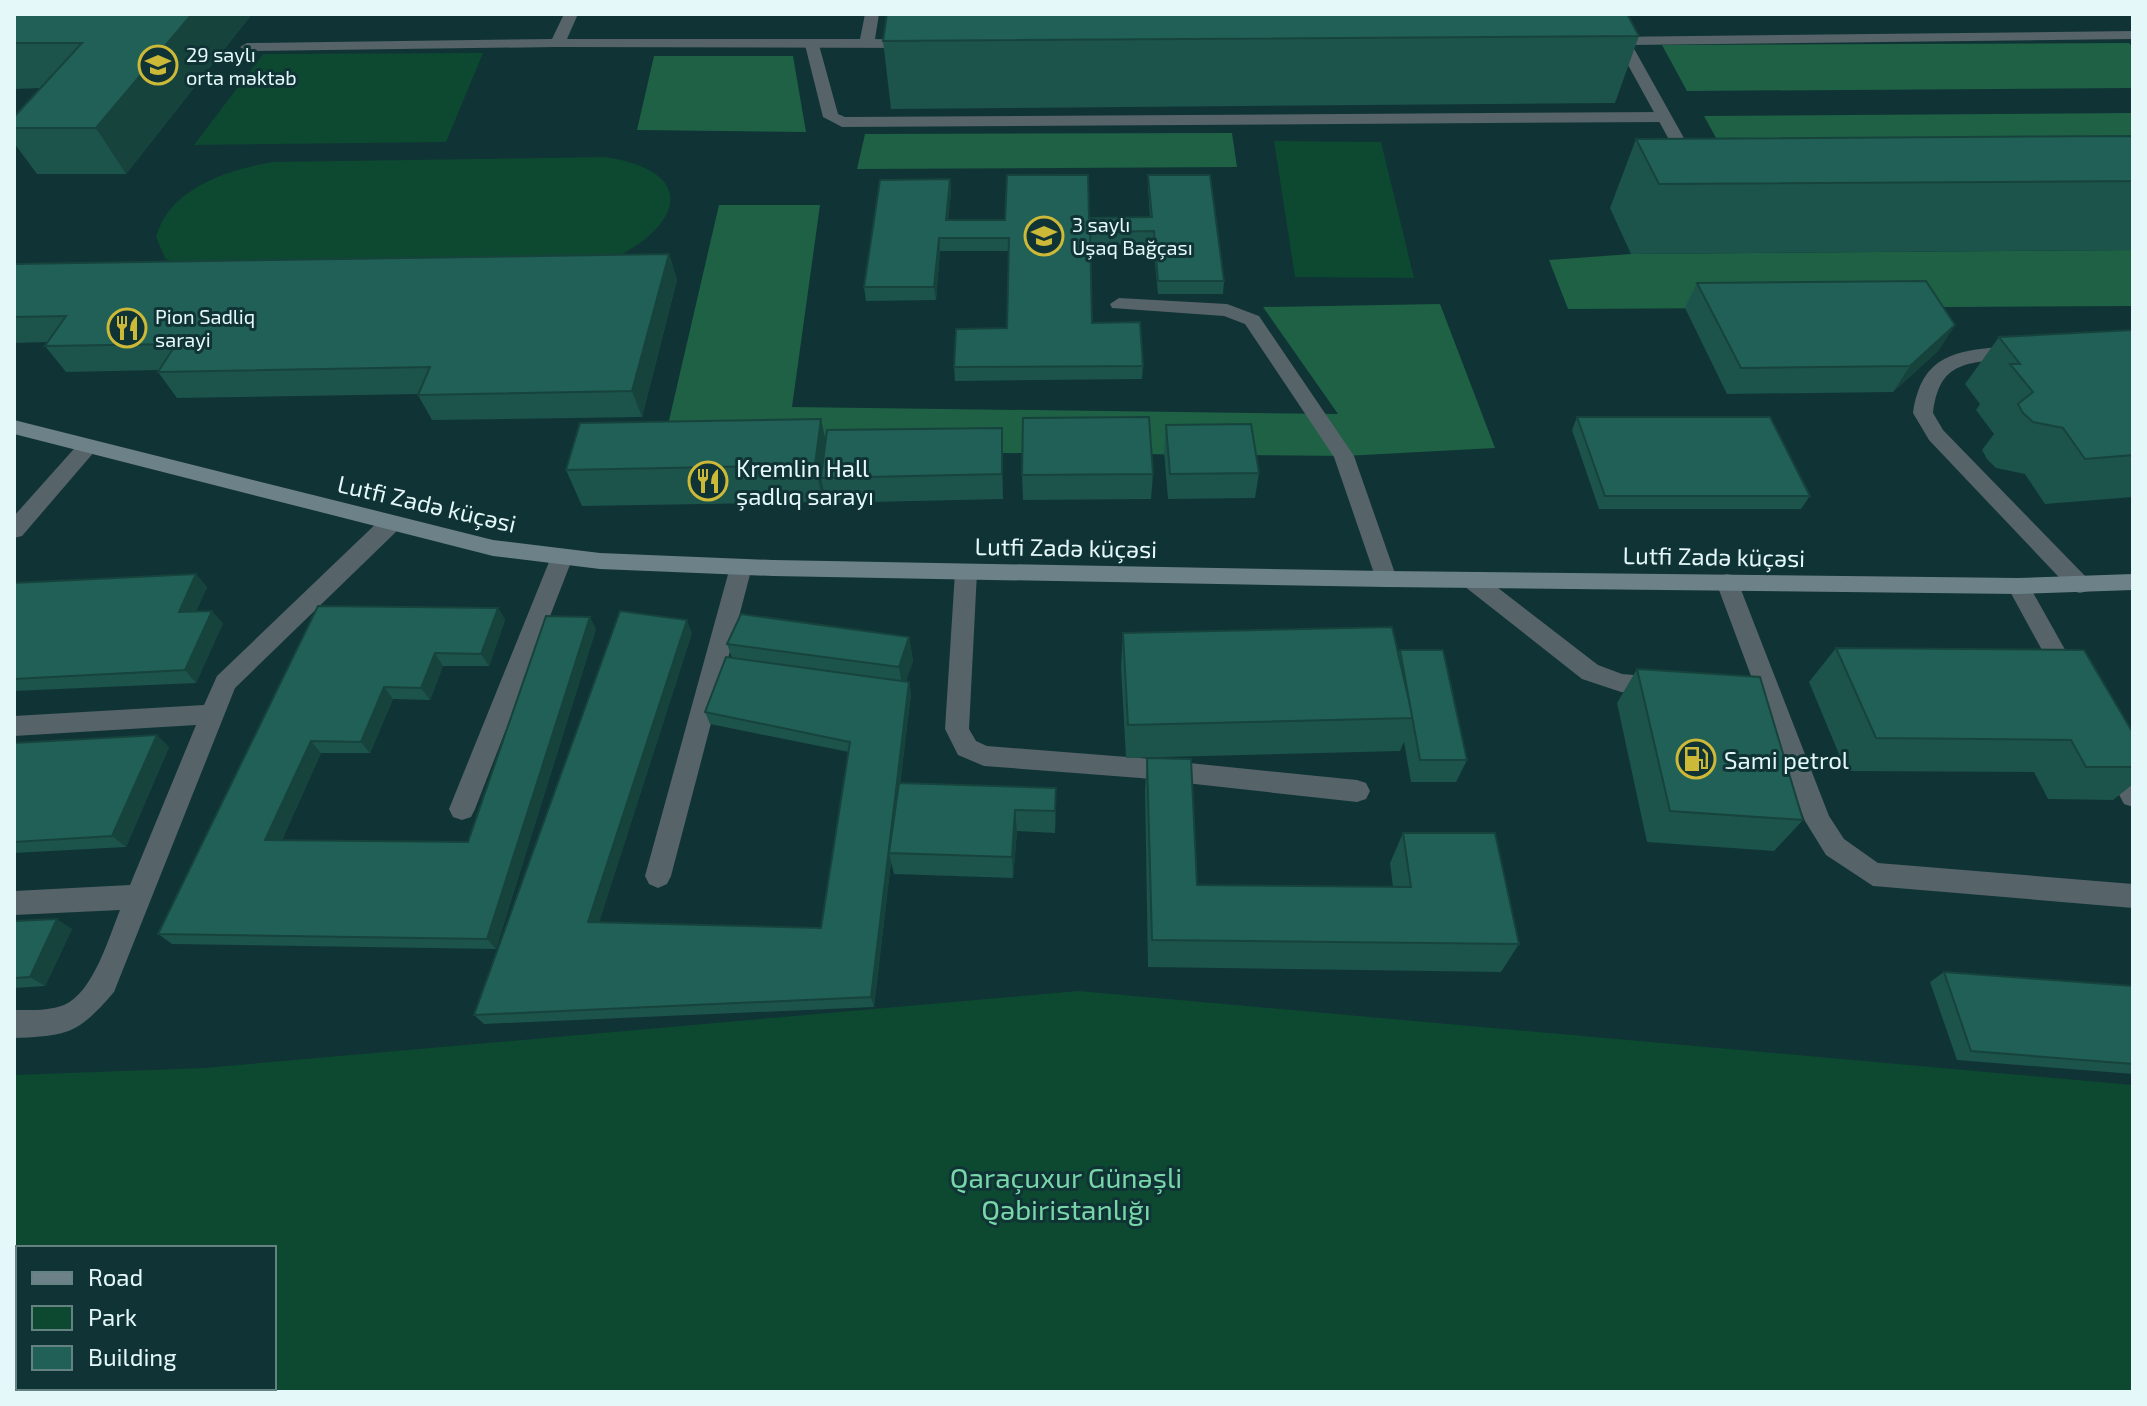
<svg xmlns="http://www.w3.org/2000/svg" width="2147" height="1406" font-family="'Exo 2',sans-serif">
<rect width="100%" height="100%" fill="#103335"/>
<g fill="#0d4831" fill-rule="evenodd">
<polygon points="483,53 446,142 194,145 263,54"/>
<polygon points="1274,141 1381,142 1414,278 1295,277"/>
<path d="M605,157C708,173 676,234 601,264L176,265L165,258L156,237C169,188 228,170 272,162Z"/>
<path d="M1078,991L2133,1085V1392H14V1075L204,1068ZM18,1248H274V1388H18Z"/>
</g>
<g fill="#1e6145">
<polygon points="2129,43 2133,48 2133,88 1687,91 1662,45"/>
<polygon points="654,56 793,56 806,132 637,130"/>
<polygon points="2133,113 2133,165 1733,169 1704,116"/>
<polygon points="1232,133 1237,167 857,169 865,134"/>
<polygon points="719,205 820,205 792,407 1338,414 1263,307 1440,304 1495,448 1344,456 1003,453 661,455"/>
<polygon points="2133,250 2133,306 1568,309 1549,260 1631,254"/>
</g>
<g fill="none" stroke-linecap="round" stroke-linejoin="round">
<g fill="#566368" fill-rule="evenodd">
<polygon points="564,14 578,14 567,39 860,39 865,14 879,14 875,39 915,40 922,44 915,48 557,47 247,51 240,47 247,43 552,39"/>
<polygon points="2133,31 2133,39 1632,45 1699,165 1691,170 1683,165 1617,45 1602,44 1600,41 1607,37"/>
<polygon points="1119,298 1227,304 1259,316 1354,456 1397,579 1394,585 1386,587 1378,585 1334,457 1245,324 1224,316 1112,308 1110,304"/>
<path d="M2008,346L2024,348L2027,352C2020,359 2013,358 2004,359C1960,363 1939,366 1933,413L1943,430L2088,579L2091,585L2088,591L2080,593L2072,591L1929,440L1913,413C1922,354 1955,351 2008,346Z"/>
<polygon points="88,439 98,446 95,451 22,536 14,538 14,516 81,441"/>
<path d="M391,515L399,517L402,523L399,529L235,688L114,992C78,1034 68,1036 14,1038V1010C31,1010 48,1011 64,1005C93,993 109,937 120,910L14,915V891L130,885L196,725L14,736V716L204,705L217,676L383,517Z"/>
<polygon points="562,549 570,551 573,557 475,809 471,817 462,820 453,817 449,809 551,557 554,551"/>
<polygon points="741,559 749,561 752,567 671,876 667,884 658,888 649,884 645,876 730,567 733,561"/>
<polygon points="966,564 974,566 977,572 969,729 976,741 987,746 1140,758 1357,780 1366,783 1370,791 1366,799 1357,802 1140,778 984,766 958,755 945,729 955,572 958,566"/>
<polygon points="1472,572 1480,574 1598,665 1622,674 1668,678 1672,685 1668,692 1660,695 1621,692 1582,679 1464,586 1461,580 1464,574"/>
<polygon points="1727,574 1735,576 1738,582 1829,816 1844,839 1878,863 2133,884 2133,908 1873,886 1826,855 1805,821 1716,582 1719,576"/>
<polygon points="2018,578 2026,580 2077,671 2081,678 2077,685 2069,687 2061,685 2007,586 2010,580"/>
<polygon points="2113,750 2122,753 2133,773 2133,807 2124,804 2101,760 2104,753"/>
</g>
<polygon fill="#566368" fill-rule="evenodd" points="812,41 819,45 838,114 845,117 1664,112 1672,117 1664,122 842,127 823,117 805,45"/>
<polygon fill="#6d8189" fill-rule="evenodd" points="14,420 493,540 600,553 773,560 1386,571 2018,578 2133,574 2133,590 2018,594 1386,587 773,576 600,569 493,556 14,434"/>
</g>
<g fill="#1c534b">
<polygon points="14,14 252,14 126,174 37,174 14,143 14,117 41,88 14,89"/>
<polygon points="1639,36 1615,103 891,109 883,41"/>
<polygon points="2133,136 2133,250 1631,254 1610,208 1636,139"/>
<polygon points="1148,175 1224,281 1223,294 1158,294 1153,244 1090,245 1092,323 1143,366 1142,379 955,381 954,367 1007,328 1009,251 940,251 936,300 866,301 864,287 950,179 951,192 948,220 1005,220 1150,217 1148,188"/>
<polygon points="669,254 677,280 642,417 432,420 418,395 419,394 177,398 158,372 159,370 66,372 45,346 48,342 14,343 14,264"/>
<polygon points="1697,283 1955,325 1938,351 1893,392 1727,394 1685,308"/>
<polygon points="2133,330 2133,497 2045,504 2025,474 1996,468 1987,459 1982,450 1994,434 1976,410 1980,404 1965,384 1999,337"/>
<polygon points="1577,417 1810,496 1801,509 1599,509 1572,430"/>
<polygon points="1166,425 1259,473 1255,498 1168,499 1164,451"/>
<polygon points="826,442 1003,453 1003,499 827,503 824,492 823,502 582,506 566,470"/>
<polygon points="1153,474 1151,499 1023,500 1022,475"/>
<polygon points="14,583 207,587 196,611 223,623 196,683 14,691"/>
<polygon points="318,606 498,608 505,620 489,666 443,666 430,700 393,699 370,753 321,753 282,840 468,842 596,629 496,949 172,944 158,934"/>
<polygon points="692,633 599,922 821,928 849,752 710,724 705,712 732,658 727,644 909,637 913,661 906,681 909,682 911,694 900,783 1056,788 1055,833 1017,831 1013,878 894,874 891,862 874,1007 484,1024 474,1015"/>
<polygon points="1123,633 1398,654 1400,650 1467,760 1456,782 1411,782 1404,742 1400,751 1126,758 1121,667"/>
<polygon points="1836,648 2133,733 2133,784 2113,800 2048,799 2034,772 1846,771 1809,682"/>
<polygon points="1637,669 1803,820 1774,851 1647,842 1617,703"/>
<polygon points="14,743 169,747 126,847 14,853"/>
<polygon points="1147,758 1197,885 1393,887 1390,863 1403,833 1519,944 1501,972 1148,967 1145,790"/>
<polygon points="14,921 72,929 45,986 14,988"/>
<polygon points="1944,972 2133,986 2133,1074 1957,1060 1930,982"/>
</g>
<g fill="#17433d">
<polygon points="192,14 252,14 126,174 96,128"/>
<polygon points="950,179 951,192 947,234 946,220"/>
<polygon points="939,238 940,251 936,300 934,287"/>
<polygon points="669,254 677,280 642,417 632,391"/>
<polygon points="1955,325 1938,351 1893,392 1910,366"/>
<polygon points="821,419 829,456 821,478 824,492 823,502 815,465"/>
<polygon points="1002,428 1003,453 1003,499 1002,474"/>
<polygon points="196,574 207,587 190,625 179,612"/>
<polygon points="498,608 505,620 489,666 481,654"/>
<polygon points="212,611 223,623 196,683 185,670"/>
<polygon points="590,617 596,629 496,949 487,939"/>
<polygon points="687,620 692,633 596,932 588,922"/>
<polygon points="909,637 913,661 903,691 899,667"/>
<polygon points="435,653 443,666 430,700 421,688"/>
<polygon points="909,682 911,694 892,853 889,853 891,862 874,1007 871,997"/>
<polygon points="384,687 393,699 370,753 361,742"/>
<polygon points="157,735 169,747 126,847 112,836"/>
<polygon points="311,741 321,753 277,851 265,840"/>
<polygon points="1056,788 1056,810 1055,833 1055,811"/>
<polygon points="1015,810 1017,831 1013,878 1012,857"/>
<polygon points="57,919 72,929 45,986 30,977"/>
</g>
<g fill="#216057" stroke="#17433d" stroke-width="2">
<polygon points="14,14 192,14 96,128 14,128 14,117 82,43 14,43"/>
<polygon points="887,14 1627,14 1639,36 883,41"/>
<polygon points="2133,136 2133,181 1659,184 1636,139"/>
<polygon points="1007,175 1088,175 1089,218 1152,217 1148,175 1210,175 1224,281 1158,281 1154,231 1090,232 1092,323 1140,322 1143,366 954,367 956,329 1007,328 1009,238 939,238 934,287 864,287 880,180 950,179 946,220 1005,220"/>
<polygon points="669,254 632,391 418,395 430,367 158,372 176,344 45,346 66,316 14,317 14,264"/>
<polygon points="1926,281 1955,325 1910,366 1741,368 1697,283"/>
<polygon points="2133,330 2133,455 2085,459 2063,428 2033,422 2023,413 2018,404 2033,392 2010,364 2020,364 1999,337"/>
<polygon points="1149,417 1153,474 1022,475 1023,418"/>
<polygon points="1577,417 1770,417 1810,496 1605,496"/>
<polygon points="821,419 815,465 566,470 580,423"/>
<polygon points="1251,424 1259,473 1170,474 1166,425"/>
<polygon points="1002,428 1002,474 821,478 827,430"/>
<polygon points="196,574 179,612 212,611 185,670 14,679 14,583"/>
<polygon points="318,606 498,608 481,654 435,653 421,688 384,687 361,742 311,741 265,840 468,842 546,616 590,617 487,939 158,934"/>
<polygon points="620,611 687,620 588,922 821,928 850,742 705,712 726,657 909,682 871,997 474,1015"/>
<polygon points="741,614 909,637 899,667 727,644"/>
<polygon points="1392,627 1413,718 1128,725 1123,633"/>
<polygon points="1836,648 2084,650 2133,733 2133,767 2086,767 2071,740 1876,738"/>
<polygon points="1400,650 1443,650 1467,760 1420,760"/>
<polygon points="1637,669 1760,677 1803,820 1670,811"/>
<polygon points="157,735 112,836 14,842 14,743"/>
<polygon points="1147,758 1191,759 1197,885 1411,887 1403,833 1495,833 1519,944 1152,940"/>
<polygon points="899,783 1056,788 1055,811 1015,810 1012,857 889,853"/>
<polygon points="57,919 30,977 14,978 14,921"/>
<polygon points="1944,972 2133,986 2133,1064 1971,1051"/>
</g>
<defs>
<g id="school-ring" transform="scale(2)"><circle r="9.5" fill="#103335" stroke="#ccb938" stroke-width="1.5"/><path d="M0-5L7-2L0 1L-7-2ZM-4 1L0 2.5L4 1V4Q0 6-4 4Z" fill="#ccb938"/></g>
<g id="restaurant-ring" transform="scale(2)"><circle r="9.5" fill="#103335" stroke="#ccb938" stroke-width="1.5"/><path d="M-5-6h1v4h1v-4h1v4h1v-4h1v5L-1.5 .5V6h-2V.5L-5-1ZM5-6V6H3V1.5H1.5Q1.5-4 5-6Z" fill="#ccb938"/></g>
<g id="fuel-ring" transform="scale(2)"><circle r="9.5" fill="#103335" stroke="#ccb938" stroke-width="1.5"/><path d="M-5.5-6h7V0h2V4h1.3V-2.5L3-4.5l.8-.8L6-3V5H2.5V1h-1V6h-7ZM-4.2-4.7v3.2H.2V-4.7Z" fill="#ccb938"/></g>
</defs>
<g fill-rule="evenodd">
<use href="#school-ring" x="158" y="65"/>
<use href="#school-ring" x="1044" y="236"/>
<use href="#restaurant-ring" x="127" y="328"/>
<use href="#restaurant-ring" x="708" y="481"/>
<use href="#fuel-ring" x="1696" y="759"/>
</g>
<g text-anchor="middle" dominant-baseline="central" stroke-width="6" stroke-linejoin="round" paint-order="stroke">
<g font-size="20" fill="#e5f8f9" stroke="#103335" text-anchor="start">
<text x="186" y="54">29 saylı<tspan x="186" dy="23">orta məktəb</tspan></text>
<text x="1072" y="224">3 saylı<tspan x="1072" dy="23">Uşaq Bağçası</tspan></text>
<text x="155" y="316">Pion Sadliq<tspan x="155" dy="23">sarayi</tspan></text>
</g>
<g font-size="24" fill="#e5f8f9" stroke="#103335" text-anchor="start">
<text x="736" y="467">Kremlin Hall<tspan x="736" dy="28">şadlıq sarayı</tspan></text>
<text x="1724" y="759">Sami petrol</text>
</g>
<g font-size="24" fill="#e5f8f9" stroke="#103335">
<text transform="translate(427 503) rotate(13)">Lutfi Zadə küçəsi</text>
<text transform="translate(1066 547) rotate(1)">Lutfi Zadə küçəsi</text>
<text transform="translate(1714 556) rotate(1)">Lutfi Zadə küçəsi</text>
</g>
<g font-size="28" fill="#78d6a9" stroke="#103335">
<text x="1066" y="1177">Qaraçuxur Günəşli<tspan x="1066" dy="32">Qəbiristanlığı</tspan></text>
</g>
</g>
<rect width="2147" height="1406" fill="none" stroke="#e5f8f9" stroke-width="32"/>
<rect x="16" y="1246" width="260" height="144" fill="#103335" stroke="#658283" stroke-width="2"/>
<rect x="32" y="1272" width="40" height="12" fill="#6d8189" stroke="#658283" stroke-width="2"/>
<text x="88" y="1286" font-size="24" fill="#e5f8f9">Road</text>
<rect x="32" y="1306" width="40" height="24" fill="#0d4831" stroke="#658283" stroke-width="2"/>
<text x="88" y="1326" font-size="24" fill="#e5f8f9">Park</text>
<rect x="32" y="1346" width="40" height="24" fill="#216057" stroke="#658283" stroke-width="2"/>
<text x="88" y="1366" font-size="24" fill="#e5f8f9">Building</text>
</svg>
